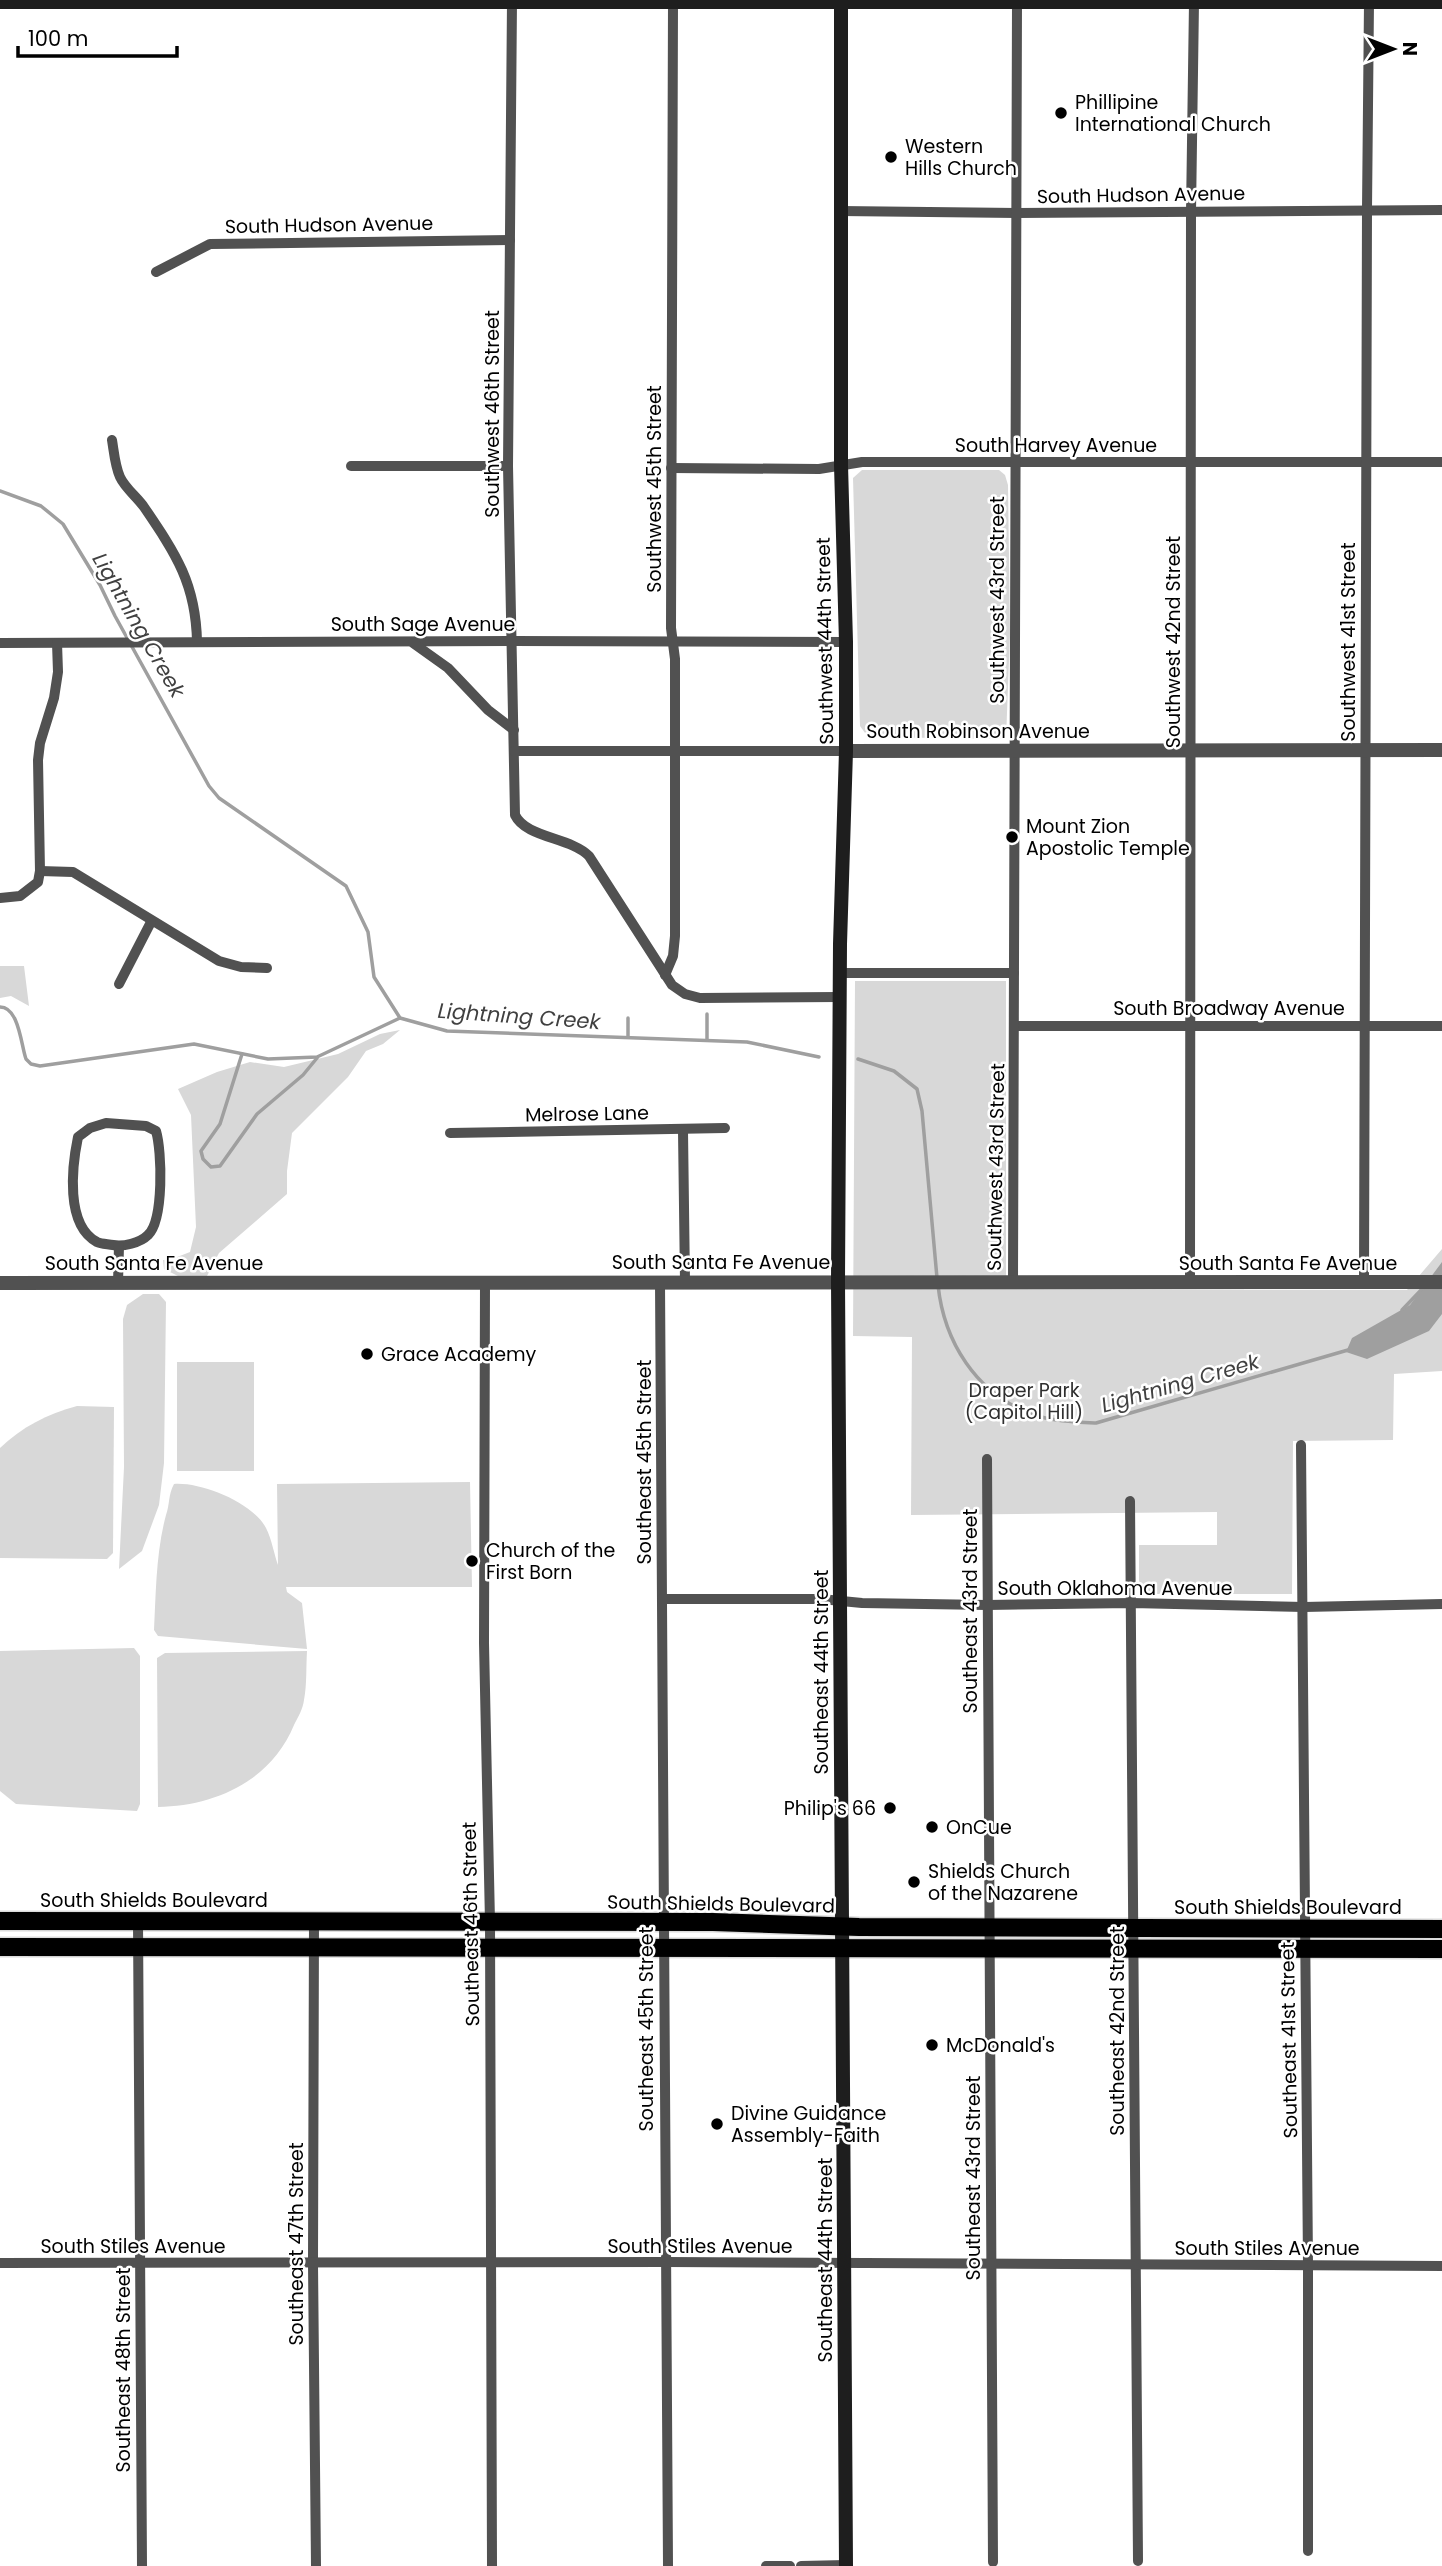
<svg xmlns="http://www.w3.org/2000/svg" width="1442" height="2566" font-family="Poppins,sans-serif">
<rect width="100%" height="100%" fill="#fff"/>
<g fill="#d8d8d8">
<polygon points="862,470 999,470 1005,475 1008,485 1010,634 1006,739 868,737 860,726 853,478"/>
<polygon points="0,966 24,966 29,1006 11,996 0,998"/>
<polygon points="855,981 1006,981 1006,1289 1407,1290 1442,1249 1442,1371 1394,1374 1393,1440 1293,1441 1292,1594 1146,1594 1139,1584 1139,1545 1217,1545 1217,1512 911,1515 912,1337 853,1336"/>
<polygon points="400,1030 383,1044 366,1051 348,1077 292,1133 287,1171 287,1194 219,1253 207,1276 178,1276 164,1269 163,1260 172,1259 190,1252 196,1227 191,1115 178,1089 217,1072 250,1062 284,1067 338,1054 380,1034"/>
<polygon points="143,1294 159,1294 166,1302 164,1463 159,1505 142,1551 119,1569 124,1467 123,1319 127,1305"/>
<rect x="177" y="1362" width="77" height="109"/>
<path d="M77,1406L114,1407L113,1553L107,1559L0,1558V1448C22,1427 47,1414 77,1406Z"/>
<path d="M470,1482L472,1587H286L287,1592L302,1603L307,1649L158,1636L154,1630C156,1592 156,1552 166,1515C170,1504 168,1495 174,1484C202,1482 253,1503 266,1528C272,1540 274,1554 278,1565L277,1484Z"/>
<polygon points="134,1648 140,1656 140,1804 137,1811 16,1804 0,1791 0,1651"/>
<path d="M307,1651C306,1667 307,1685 304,1700C303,1709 298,1717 294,1725C271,1781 215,1806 158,1807L157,1658L165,1653Z"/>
</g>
<polygon fill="#9f9f9f" points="1442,1262 1442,1314 1429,1331 1367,1359 1346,1352 1352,1338 1410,1305"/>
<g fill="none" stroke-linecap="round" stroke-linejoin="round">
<g stroke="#9f9f9f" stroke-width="3.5">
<polyline points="0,491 41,506 63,524 100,585 115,616 209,786 219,798 346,886 368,932 374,977 400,1018 447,1031 747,1042 819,1057"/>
<path d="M0,1007C19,1007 21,1045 26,1059L31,1064L40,1066L194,1044L268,1059L317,1057L400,1018"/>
<polyline points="707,1014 707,1040"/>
<polyline points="628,1018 628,1037"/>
<polyline points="242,1054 220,1124 201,1151 203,1159 211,1167 220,1166 257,1114 303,1075 317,1058"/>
<polyline points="858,1059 894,1071 917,1089 922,1111 937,1278"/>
<path d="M938,1285C944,1342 976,1393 1031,1414C1051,1421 1075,1422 1096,1423L1348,1350"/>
<polyline points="1402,1310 1423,1288"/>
</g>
<g stroke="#dbdbdb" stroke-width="21">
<g id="primary">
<polyline points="0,1921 713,1922 859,1927 1442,1929"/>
<polyline points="0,1947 1442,1949"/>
</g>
</g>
<g stroke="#515151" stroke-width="10">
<path d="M512,1L508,466L515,815C526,838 570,837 589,856L672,985L685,994L700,998L839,997"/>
<polyline points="840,211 1017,213 1442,210"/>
<polyline points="156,272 210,244 510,240"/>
<path d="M112,440C114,452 115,466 120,477C125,488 137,497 144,507C176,554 196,584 197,642"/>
<polyline points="351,466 508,466"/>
<polyline points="671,468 819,469 862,462 1442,462"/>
<polyline points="0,643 513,641 846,642"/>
<polyline points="413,643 448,668 488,710 514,730"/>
<polyline points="514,751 846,751"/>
<polyline points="40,871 73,872 219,961 241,967 267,968"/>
<polyline points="0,898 20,896 38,882 40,871 38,760 40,743 54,698 58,672 57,643"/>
<polyline points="839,973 1014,973"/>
<polyline points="665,975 673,956 675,936 675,659 671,628 673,2"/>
<polyline points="119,984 151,922"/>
<polyline points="1015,1026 1442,1026"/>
<path d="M106,1123L146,1126L156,1131C162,1151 164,1220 148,1235C140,1243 123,1247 113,1245C108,1244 101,1244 97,1242C65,1225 72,1166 78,1137L90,1128Z"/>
<polyline points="683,1131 685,1282"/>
<polyline points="450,1133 725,1128"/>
<polyline points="660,1282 668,2566"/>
<polyline points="1190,1282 1191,212 1194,2"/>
<polyline points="1364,1282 1367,209 1369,2"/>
<polyline points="118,1283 119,1246"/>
<polyline points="485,1283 484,1643 490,1922 492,2566"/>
<polyline points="1013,1283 1017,2"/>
<polyline points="1301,1445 1308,2265 1308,2551"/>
<polyline points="987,1459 993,2562"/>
<polyline points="1130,1501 1138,2561"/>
<polyline points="662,1599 821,1599 862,1603 987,1605 1132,1603 1304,1607 1442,1604"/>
<polyline points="138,1921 142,2566"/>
<polyline points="314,1921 313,2264 316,2566"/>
<polyline points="0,2263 665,2262 1442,2266"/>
<polyline points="766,2566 790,2566"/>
<polyline points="801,2566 846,2565"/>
</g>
<g stroke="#515151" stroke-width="14">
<polyline points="846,751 1442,750"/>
<polyline points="0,1283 1442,1282"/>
</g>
<g stroke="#1e1e1e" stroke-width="14">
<polyline points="841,0 841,465 846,642 846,751 840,944 838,1281 846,2566"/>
<polyline points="0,2 1442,2"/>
</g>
<use href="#primary" stroke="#000" stroke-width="18"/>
</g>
<g fill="#000" stroke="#fff" stroke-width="2.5">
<circle cx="1061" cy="113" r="7"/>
<circle cx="891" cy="157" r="7"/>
<circle cx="1012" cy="837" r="7"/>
<circle cx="367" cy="1354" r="7"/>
<circle cx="472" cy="1561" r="7"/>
<circle cx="890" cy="1808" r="7"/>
<circle cx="932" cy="1827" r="7"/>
<circle cx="914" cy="1882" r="7"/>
<circle cx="932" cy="2045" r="7"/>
<circle cx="717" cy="2124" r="7"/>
</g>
<g text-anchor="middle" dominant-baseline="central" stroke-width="5" stroke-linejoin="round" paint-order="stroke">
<g font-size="19" fill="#000" stroke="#fff" text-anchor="start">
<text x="1075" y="102">Phillipine<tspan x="1075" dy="22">International Church</tspan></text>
<text x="905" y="146">Western<tspan x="905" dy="22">Hills Church</tspan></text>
<text x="1026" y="826">Mount Zion<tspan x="1026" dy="22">Apostolic Temple</tspan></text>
<text x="381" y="1354">Grace Academy</text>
<text x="486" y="1550">Church of the<tspan x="486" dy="22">First Born</tspan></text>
<text x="876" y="1808" text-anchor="end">Philip's 66</text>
<text x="946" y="1827">OnCue</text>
<text x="928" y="1871">Shields Church<tspan x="928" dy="22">of the Nazarene</tspan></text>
<text x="946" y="2045">McDonald's</text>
<text x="731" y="2113">Divine Guidance<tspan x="731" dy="22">Assembly-Faith</tspan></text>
</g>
<g font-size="19" fill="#000" stroke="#fff">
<text transform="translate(1141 195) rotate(-1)">South Hudson Avenue</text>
<text transform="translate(329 225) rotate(-1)">South Hudson Avenue</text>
<text transform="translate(492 414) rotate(-90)">Southwest 46th Street</text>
<text x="1056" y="445">South Harvey Avenue</text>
<text transform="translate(654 489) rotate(-90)">Southwest 45th Street</text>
<text transform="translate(997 600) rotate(-90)">Southwest 43rd Street</text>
<text x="423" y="624">South Sage Avenue</text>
<text transform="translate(825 641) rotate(-91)">Southwest 44th Street</text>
<text transform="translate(1173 642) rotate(-90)">Southwest 42nd Street</text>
<text transform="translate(1348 642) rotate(-90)">Southwest 41st Street</text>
<text x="978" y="731">South Robinson Avenue</text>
<text x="1229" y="1008">South Broadway Avenue</text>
<text transform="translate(587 1114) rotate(-1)">Melrose Lane</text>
<text transform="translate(996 1167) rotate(-89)">Southwest 43rd Street</text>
<text x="721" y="1262">South Santa Fe Avenue</text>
<text x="154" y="1263">South Santa Fe Avenue</text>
<text x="1288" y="1263">South Santa Fe Avenue</text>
<text transform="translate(644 1462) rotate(-90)">Southeast 45th Street</text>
<text x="1115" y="1588">South Oklahoma Avenue</text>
<text transform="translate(970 1611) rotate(-90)">Southeast 43rd Street</text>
<text transform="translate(821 1672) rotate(-90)">Southeast 44th Street</text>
<text x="154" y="1900">South Shields Boulevard</text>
<text transform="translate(721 1904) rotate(1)">South Shields Boulevard</text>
<text x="1288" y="1907">South Shields Boulevard</text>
<text transform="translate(471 1924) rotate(-91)">Southeast 46th Street</text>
<text transform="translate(646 2029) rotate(-90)">Southeast 45th Street</text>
<text transform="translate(1117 2031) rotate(-90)">Southeast 42nd Street</text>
<text transform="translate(1289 2040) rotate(-91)">Southeast 41st Street</text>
<text transform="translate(973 2178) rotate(-90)">Southeast 43rd Street</text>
<text transform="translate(296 2244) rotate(-90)">Southeast 47th Street</text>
<text x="133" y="2246">South Stiles Avenue</text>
<text x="700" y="2246">South Stiles Avenue</text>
<text x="1267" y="2248">South Stiles Avenue</text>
<text transform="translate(825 2260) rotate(-90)">Southeast 44th Street</text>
<text transform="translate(123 2370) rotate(-90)">Southeast 48th Street</text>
</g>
<g font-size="19" fill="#2f2f2f" stroke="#fff">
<text x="1024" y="1390">Draper Park<tspan x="1024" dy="22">(Capitol Hill)</tspan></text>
</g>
<g font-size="21" font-style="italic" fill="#404040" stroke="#fff">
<text transform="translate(139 625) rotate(60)">Lightning Creek</text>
<text transform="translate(519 1016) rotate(4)">Lightning Creek</text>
<text transform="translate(1180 1383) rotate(-16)">Lightning Creek</text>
</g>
</g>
<g transform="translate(1393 49) rotate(90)" stroke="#ffffff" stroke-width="5" paint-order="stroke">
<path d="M0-5L12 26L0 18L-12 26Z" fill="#000000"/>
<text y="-10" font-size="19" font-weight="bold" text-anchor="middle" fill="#000000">N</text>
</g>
<path d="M18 46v10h159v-10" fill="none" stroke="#000000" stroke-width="3.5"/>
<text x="28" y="46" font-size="21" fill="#000000" stroke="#ffffff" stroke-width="5" paint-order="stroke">100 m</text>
</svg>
